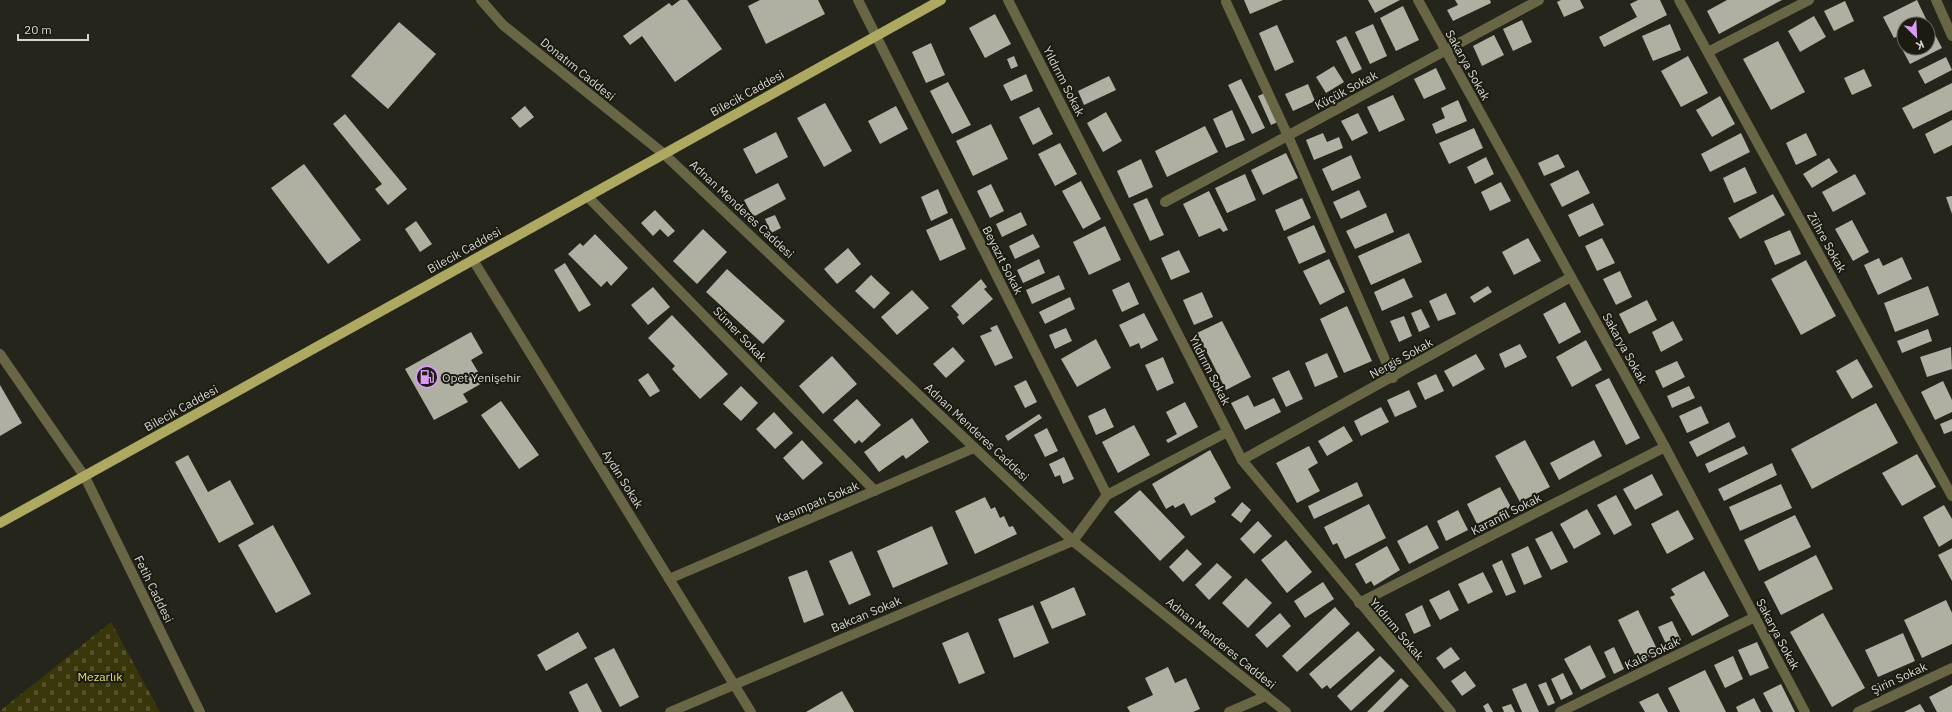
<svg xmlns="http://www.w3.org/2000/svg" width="1952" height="712" font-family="'IBM Plex Sans',sans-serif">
<defs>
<pattern id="cemetery-stones" width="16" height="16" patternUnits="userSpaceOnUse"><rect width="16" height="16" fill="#39360a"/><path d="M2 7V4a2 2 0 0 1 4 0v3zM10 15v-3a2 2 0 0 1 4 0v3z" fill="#55522d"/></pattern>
</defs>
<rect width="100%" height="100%" fill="#25251b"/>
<polygon fill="url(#cemetery-stones)" points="111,622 160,712 0,712 0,711"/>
<g fill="#afafa2">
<polygon points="680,0 687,0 722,49 675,82 642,36 630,45 623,36 669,3 672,6"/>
<polygon points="760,0 818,0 825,14 766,44 748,6"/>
<polygon points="1244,0 1283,0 1250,14"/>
<polygon points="1368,0 1400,0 1375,13"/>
<polygon points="1455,0 1490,0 1491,3 1453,21 1447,10 1458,5"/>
<polygon points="1561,0 1580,0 1584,8 1564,17 1557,2"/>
<polygon points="1638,0 1660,0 1667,15 1604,47 1599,37 1637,17 1630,4"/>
<polygon points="1727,0 1782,0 1719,34 1707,11"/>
<polygon points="1917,0 1927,21 1922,24 1904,24 1904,33 1894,38 1883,17"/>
<polygon points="1845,1 1854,21 1834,31 1824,11"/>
<polygon points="1403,6 1419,40 1396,51 1380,18"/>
<polygon points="995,14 1011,44 985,58 969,28"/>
<polygon points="1814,16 1826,37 1800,52 1788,31"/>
<polygon points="1522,20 1532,42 1513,51 1503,29"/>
<polygon points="399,22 436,54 388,109 351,76"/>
<polygon points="1373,24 1387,56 1370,64 1355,32"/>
<polygon points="1670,24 1681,50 1653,61 1642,36"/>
<polygon points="1277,25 1294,62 1275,71 1259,33"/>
<polygon points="1933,31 1942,48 1910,64 1901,47 1904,45 1904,48 1928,48 1928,33"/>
<polygon points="1494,35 1504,55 1482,66 1473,46"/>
<polygon points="1346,36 1362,69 1352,74 1336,41"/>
<polygon points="1778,41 1805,92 1771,110 1743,59"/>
<polygon points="931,43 945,75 926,83 912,52"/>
<polygon points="1014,56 1018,66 1011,69 1007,59"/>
<polygon points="1688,56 1708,93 1681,107 1661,71"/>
<polygon points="1946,57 1952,70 1925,84 1918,71"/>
<polygon points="1334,66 1344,82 1326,93 1316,77"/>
<polygon points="1436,68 1446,89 1424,99 1414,79"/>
<polygon points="1864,69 1872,86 1852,95 1844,78"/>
<polygon points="1026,74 1033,91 1011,101 1003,85"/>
<polygon points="1109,76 1116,90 1084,105 1078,91"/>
<polygon points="1241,79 1265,128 1252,134 1228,85"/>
<polygon points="948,82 971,125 952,134 930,91"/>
<polygon points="1952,83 1952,110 1913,129 1902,108"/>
<polygon points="1308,84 1315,101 1293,111 1285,94"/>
<polygon points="1267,92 1280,121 1271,125 1258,96"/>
<polygon points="1393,95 1405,120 1379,132 1367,107"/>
<polygon points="1720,96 1735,124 1712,137 1696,110"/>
<polygon points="1458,100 1467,121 1436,134 1432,124 1445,118 1441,108"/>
<polygon points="825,103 852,151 824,167 797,118"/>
<polygon points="525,106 534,117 520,128 511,118"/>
<polygon points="896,106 908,129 880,144 868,121"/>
<polygon points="1039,107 1053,134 1033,145 1019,117"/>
<polygon points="1232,110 1245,140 1226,148 1213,119"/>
<polygon points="1106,112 1122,141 1103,152 1087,123"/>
<polygon points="1358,113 1368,133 1352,141 1341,121"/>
<polygon points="345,114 407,189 388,205 375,189 382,184 333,124"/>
<polygon points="1952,120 1952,145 1934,154 1925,134"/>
<polygon points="991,124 1008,159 973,176 956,141"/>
<polygon points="1205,126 1218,152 1167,177 1155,151"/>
<polygon points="1474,128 1483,148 1449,164 1439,143"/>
<polygon points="776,132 788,157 756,174 743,149"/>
<polygon points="1323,133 1327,142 1339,137 1343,148 1314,160 1306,140"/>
<polygon points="1741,133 1750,152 1710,172 1701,154"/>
<polygon points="1806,133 1817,155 1796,165 1786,143"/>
<polygon points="1060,143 1077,174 1055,186 1038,154"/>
<polygon points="1286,153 1298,178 1263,195 1251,170"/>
<polygon points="1558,154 1565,167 1544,176 1538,163"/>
<polygon points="1351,155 1361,178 1332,191 1322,169"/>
<polygon points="1486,157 1494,174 1475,184 1467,167"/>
<polygon points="1829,158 1838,172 1812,188 1803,174"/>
<polygon points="1141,159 1153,187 1129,198 1117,171"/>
<polygon points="304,164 361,240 328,264 271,188"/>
<polygon points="1745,167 1757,193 1734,203 1723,178"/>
<polygon points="1578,170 1590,193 1562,207 1550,184"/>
<polygon points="1245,174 1256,200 1227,213 1215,188"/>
<polygon points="1855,174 1866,194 1833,212 1822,192"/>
<polygon points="1081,181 1101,219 1083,229 1062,191"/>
<polygon points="1501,182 1511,201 1490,211 1481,192"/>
<polygon points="778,183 786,199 753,217 744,200"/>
<polygon points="991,184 1004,211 990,218 977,191"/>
<polygon points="938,189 948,213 931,221 921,197"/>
<polygon points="1359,190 1367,207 1341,219 1333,202"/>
<polygon points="1209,191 1228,230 1223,232 1220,228 1199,237 1183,204"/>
<polygon points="1773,194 1785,215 1740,239 1728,218"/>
<polygon points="1952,196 1952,214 1946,197"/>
<polygon points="1147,198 1164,235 1150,241 1133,204"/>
<polygon points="1302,198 1311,218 1284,231 1275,210"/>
<polygon points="1593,203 1604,225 1579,237 1568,215"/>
<polygon points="655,210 675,231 668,237 660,229 653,236 641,223"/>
<polygon points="1021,212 1027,225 1002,237 996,224"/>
<polygon points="1386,213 1394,232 1355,249 1346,231"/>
<polygon points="775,215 781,228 771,233 765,219"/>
<polygon points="952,218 966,249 940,261 926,230"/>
<polygon points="1852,220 1869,252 1853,261 1835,229"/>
<polygon points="416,221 432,244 420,252 405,229"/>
<polygon points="1314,225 1326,252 1299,264 1287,237"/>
<polygon points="1105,226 1121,260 1089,275 1073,242"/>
<polygon points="703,229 727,252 697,284 673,261"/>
<polygon points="1790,230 1801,254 1775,265 1764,241"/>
<polygon points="1409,233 1422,262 1371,285 1358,256"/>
<polygon points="595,234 628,268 611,286 607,281 601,287 568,254 580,243 583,246"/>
<polygon points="1033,234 1040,247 1015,259 1009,246"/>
<polygon points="1528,238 1541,261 1514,275 1502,252"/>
<polygon points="1602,238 1615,263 1597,271 1585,246"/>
<polygon points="848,248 861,264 837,284 824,269"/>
<polygon points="1179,250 1190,272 1171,280 1161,258"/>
<polygon points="1902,257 1912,279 1878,295 1864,265 1879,258 1883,266"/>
<polygon points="1039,259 1045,273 1023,283 1017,270"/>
<polygon points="1329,259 1345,292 1320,305 1303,271"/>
<polygon points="1806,260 1836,316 1801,335 1771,279"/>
<polygon points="565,263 591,305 579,312 554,270"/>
<polygon points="727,269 785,321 763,344 706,292"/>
<polygon points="1620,271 1632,297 1616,305 1603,279"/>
<polygon points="871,275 890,293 874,309 855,291"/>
<polygon points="1059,275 1065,289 1032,304 1026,290"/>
<polygon points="1404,278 1413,297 1382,311 1374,292"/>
<polygon points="981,279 987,287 984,289 993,299 963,325 957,317 959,315 951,306"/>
<polygon points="1129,282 1139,304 1122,312 1112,290"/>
<polygon points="1488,286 1492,292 1474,303 1470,297"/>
<polygon points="1928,286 1939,315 1895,332 1884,303"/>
<polygon points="653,287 670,307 648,325 631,305"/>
<polygon points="912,290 929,308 897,335 881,317"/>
<polygon points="1202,292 1213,317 1194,325 1183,300"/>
<polygon points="1446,293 1456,314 1438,321 1429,301"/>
<polygon points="1070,297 1075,309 1045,324 1039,312"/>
<polygon points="1647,300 1657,320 1629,334 1619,314"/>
<polygon points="1565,302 1581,332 1559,344 1543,314"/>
<polygon points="1347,306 1372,361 1344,373 1320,319"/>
<polygon points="1421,309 1430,327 1419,332 1411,313"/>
<polygon points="1144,313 1158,340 1141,349 1139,343 1130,347 1119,325"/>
<polygon points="672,315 728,374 700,399 672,369 675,366 648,338"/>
<polygon points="1404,316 1412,336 1399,342 1390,321"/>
<polygon points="1222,321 1251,377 1226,390 1197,333"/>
<polygon points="1673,321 1683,340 1661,352 1652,332"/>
<polygon points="997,325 1013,358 995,366 980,336 992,331 990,328"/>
<polygon points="1066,328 1072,341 1055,349 1049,335"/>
<polygon points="1928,329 1932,341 1902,353 1897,341"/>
<polygon points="471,332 483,353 471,360 484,382 463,394 468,402 434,420 405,369"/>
<polygon points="1096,339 1111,368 1077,387 1061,359"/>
<polygon points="1586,340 1602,370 1572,387 1556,357"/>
<polygon points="1520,344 1527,357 1505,368 1499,354"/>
<polygon points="953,347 965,361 946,378 933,364"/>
<polygon points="1951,347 1952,369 1927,377 1920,357"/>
<polygon points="1327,353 1338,377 1315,387 1305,363"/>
<polygon points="1476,354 1485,369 1453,387 1444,371"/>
<polygon points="832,356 857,384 823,414 799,386"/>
<polygon points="1163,357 1174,383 1157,391 1145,365"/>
<polygon points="1857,359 1873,387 1852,399 1836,371"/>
<polygon points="1677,361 1685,377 1663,388 1655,371"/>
<polygon points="1289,370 1303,399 1286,407 1272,378"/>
<polygon points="648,373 660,391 650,397 638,380"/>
<polygon points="1436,374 1444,391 1425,400 1417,383"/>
<polygon points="1609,378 1640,438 1626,445 1595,385"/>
<polygon points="1026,380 1037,402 1025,408 1014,386"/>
<polygon points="1943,381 1952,400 1952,412 1935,420 1921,392"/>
<polygon points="0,385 22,423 0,436"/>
<polygon points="741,386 758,403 741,421 723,404"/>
<polygon points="1689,386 1695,398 1672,408 1667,396"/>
<polygon points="1409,390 1417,407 1395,417 1387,400"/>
<polygon points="1248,395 1254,407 1274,398 1281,412 1245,430 1231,403"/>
<polygon points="857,399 881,425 862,443 859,440 855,444 833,420"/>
<polygon points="501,401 539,455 519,469 481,415"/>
<polygon points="1185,402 1198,427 1168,443 1166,440 1177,434 1166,412"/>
<polygon points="1876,403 1898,443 1812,489 1791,449"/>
<polygon points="1701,406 1709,423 1687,433 1679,416"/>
<polygon points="1381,407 1389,422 1361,436 1354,421"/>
<polygon points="1105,408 1114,427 1096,435 1088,416"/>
<polygon points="774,412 793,433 775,449 756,429"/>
<polygon points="1039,414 1042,418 1008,441 1005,436"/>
<polygon points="912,418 929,442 906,459 903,455 879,472 864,452"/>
<polygon points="1952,419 1952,431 1944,434 1940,424"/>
<polygon points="1729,422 1736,437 1697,457 1689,442"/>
<polygon points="1134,425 1150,455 1118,473 1102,442"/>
<polygon points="1344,426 1353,441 1327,456 1318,441"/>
<polygon points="1047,428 1058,451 1045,457 1034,435"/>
<polygon points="802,440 823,463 803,480 783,458"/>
<polygon points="1525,440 1550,487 1520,502 1495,456"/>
<polygon points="1594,440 1602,456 1559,480 1550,463"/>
<polygon points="1309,446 1318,463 1308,469 1320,491 1297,503 1276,463"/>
<polygon points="1744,446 1748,454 1709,473 1705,464"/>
<polygon points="1210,450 1231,488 1214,498 1216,502 1191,516 1184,503 1175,508 1173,505 1166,509 1152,484"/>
<polygon points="1917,454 1936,487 1902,506 1882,473"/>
<polygon points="188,455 208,492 230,480 254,524 219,543 175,462"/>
<polygon points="1064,457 1074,479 1063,484 1060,475 1055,477 1049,464"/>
<polygon points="1772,463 1777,475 1724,501 1718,489"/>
<polygon points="1652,474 1663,495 1635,510 1623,489"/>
<polygon points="1357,482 1363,496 1314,519 1308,506"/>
<polygon points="1781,484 1792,508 1740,531 1729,507"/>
<polygon points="1500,487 1511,507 1477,524 1467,504"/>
<polygon points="1140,490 1185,537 1160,561 1114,512"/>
<polygon points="1616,495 1632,525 1614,535 1597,505"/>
<polygon points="985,497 991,509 995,507 1000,518 1004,516 1009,527 1013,526 1017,534 975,554 955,511"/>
<polygon points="1242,502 1251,510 1241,523 1231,515"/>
<polygon points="1369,504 1386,538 1345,559 1337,543 1333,545 1324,527"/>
<polygon points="1944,505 1952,519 1952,539 1939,547 1923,517"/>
<polygon points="1587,509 1601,534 1574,549 1560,524"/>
<polygon points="1458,510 1468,530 1446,541 1437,521"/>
<polygon points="1678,510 1694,539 1667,554 1651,524"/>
<polygon points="1795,515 1811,547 1759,571 1744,540"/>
<polygon points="1258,521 1272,536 1254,554 1240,539"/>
<polygon points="273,525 311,594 276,613 238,545"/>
<polygon points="1427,525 1439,548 1409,564 1397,541"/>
<polygon points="932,526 948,564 893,588 877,551"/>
<polygon points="1552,531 1568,562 1551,570 1535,539"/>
<polygon points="1286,540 1312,572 1287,593 1261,560"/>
<polygon points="1387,546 1400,570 1374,586 1371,581 1366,584 1355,564"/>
<polygon points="1528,546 1542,577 1524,585 1511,554"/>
<polygon points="1952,548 1952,581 1938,555"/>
<polygon points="1187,549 1202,564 1183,582 1169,567"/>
<polygon points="852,551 871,595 849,605 829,561"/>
<polygon points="1816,555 1833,589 1781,615 1764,582"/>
<polygon points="1502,560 1516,592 1506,596 1492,565"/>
<polygon points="1217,563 1232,577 1209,600 1195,585"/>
<polygon points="807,570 824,615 804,623 788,577"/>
<polygon points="1704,571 1729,616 1692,636 1670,597 1675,595 1671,589"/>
<polygon points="1483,572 1493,592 1468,604 1458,584"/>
<polygon points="1246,578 1272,603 1248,628 1222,603"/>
<polygon points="1323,582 1334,599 1305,618 1294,601"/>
<polygon points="1074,587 1086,615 1052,629 1040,602"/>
<polygon points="1449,590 1459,610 1440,620 1429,600"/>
<polygon points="1946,600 1952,613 1952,644 1922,658 1904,620"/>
<polygon points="1033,605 1049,643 1014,658 998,619"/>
<polygon points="1422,605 1431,626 1414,634 1405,614"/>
<polygon points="1335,607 1350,624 1297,672 1282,656"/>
<polygon points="1638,610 1659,653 1639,663 1618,620"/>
<polygon points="1280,613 1291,626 1267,648 1255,635"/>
<polygon points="1823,613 1865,688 1832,707 1790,632"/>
<polygon points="1672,621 1681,640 1667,646 1658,627"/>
<polygon points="1358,631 1375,650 1330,689 1327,685 1322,689 1309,674"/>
<polygon points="578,632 587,648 546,671 537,655"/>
<polygon points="968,632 985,673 959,684 942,643"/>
<polygon points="1903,633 1915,661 1878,677 1865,650"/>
<polygon points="1757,642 1769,668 1750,676 1738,650"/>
<polygon points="1590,645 1606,677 1581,690 1564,659"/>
<polygon points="1451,647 1460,659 1444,669 1436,658"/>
<polygon points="1614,647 1624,669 1614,674 1604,652"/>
<polygon points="614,648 639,697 620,707 594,658"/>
<polygon points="1380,656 1395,671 1351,711 1337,696"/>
<polygon points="1733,656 1743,679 1725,688 1714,665"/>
<polygon points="1168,667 1175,683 1186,678 1200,709 1193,712 1130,712 1127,707 1153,695 1145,678"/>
<polygon points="1705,670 1726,712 1680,712 1668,688"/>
<polygon points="1465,671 1476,686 1462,696 1451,681"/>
<polygon points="1563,673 1573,694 1561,700 1551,679"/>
<polygon points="1401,678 1409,686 1383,712 1367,712"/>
<polygon points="1546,682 1555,703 1548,706 1538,685"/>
<polygon points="587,683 602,712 579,712 569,692"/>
<polygon points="1526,683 1539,712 1522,712 1512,689"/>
<polygon points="1781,684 1795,712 1773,712 1763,693"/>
<polygon points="1952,685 1952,712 1937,712 1929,697"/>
<polygon points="842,691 854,712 806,712"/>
<polygon points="1658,693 1668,712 1645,712 1639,702"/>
<polygon points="1754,698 1761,712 1738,712 1736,707"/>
<polygon points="1488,703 1493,712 1486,712 1483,706"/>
<polygon points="1511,704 1515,712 1504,712 1502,707"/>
<polygon points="1920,704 1925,712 1904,712"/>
</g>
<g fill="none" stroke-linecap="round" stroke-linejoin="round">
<g stroke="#686645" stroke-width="10">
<polyline points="481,0 503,25 664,154 1073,541 1286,712"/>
<polyline points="1008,0 1242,460 1451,712"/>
<polyline points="1418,0 1665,447 1805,712"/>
<polyline points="1679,0 1952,496"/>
<polyline points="1936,0 1952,36"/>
<polyline points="1226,2 1288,136 1393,378"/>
<polyline points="1708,52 1809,0"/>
<polyline points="587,196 875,491"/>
<polyline points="1165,202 1539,0"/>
<polyline points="473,260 751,712"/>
<polyline points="0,354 85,477 200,712"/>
<polyline points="1242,460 1571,277"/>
<polyline points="1107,495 1227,432"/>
<polyline points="669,579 974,448"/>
<polyline points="1359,603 1665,447"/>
<polyline points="670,712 1073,541 1107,495 858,0"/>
<polyline points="1229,712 1266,696"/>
<polyline points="1560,712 1755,617"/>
<polyline points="1858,712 1952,668"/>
</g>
<polyline stroke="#ada961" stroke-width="10" points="0,523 941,0"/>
</g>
<defs>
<g id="fuel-ring" transform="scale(1.15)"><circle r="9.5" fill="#1c1b11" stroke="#da9af6" stroke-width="1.5"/><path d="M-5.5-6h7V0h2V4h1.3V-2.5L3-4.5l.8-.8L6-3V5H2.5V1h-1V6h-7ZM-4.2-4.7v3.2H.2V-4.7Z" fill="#da9af6"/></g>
</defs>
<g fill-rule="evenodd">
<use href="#fuel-ring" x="427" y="377"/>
</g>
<g text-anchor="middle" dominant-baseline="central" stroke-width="4" stroke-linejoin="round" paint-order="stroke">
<g font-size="12" fill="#d5d5cf" stroke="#1c1b11">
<text transform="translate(1468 65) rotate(61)">Sakarya Sokak</text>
<text transform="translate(578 69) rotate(39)">Donatım Caddesi</text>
<text transform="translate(1064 81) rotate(63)">Yıldırım Sokak</text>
<text transform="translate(1346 90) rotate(-28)">Küçük Sokak</text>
<text transform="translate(747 93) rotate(-29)">Bilecik Caddesi</text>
<text transform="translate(742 209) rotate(43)">Adnan Menderes Caddesi</text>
<text transform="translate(1827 242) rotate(61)">Zühre Sokak</text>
<text transform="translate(464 250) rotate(-29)">Bilecik Caddesi</text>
<text transform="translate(1003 260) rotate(63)">Beyazıt Sokak</text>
<text transform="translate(740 334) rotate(46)">Sümer Sokak</text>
<text transform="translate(1625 348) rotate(61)">Sakarya Sokak</text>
<text transform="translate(1401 358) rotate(-29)">Nergis Sokak</text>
<text transform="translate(1210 370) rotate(63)">Yıldırım Sokak</text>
<text transform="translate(181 408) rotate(-29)">Bilecik Caddesi</text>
<text transform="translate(977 432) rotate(43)">Adnan Menderes Caddesi</text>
<text transform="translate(623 479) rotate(58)">Aydın Sokak</text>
<text transform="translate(817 502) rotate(-23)">Kasımpatı Sokak</text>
<text transform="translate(1506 514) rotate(-27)">Karanfil Sokak</text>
<text transform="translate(154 589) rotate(64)">Fetih Caddesi</text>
<text transform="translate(866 614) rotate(-23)">Bakcan Sokak</text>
<text transform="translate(1397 629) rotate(50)">Yıldırım Sokak</text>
<text transform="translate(1778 634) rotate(62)">Sakarya Sokak</text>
<text transform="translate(1221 643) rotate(39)">Adnan Menderes Caddesi</text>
<text transform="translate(1652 653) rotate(-26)">Kale Sokak</text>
<text transform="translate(1899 678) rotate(-25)">Şirin Sokak</text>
</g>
<g font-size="12" fill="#d5d5cf" stroke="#1c1b11" text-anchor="start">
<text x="442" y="377">Opet Yenişehir</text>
</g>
<g font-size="12" fill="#e2da63" stroke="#1c1b11">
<text x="100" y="676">Mezarlık</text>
</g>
</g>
<g transform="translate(1916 36) rotate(156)"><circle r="19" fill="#1c1b11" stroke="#66655d"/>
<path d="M0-3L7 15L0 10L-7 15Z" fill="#da9af6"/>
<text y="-6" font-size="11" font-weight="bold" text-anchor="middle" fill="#d5d5cf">K</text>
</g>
<path d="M18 34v6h70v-6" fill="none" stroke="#d5d5cf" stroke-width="2"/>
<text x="24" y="34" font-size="12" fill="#d5d5cf" stroke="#1c1b11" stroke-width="3" paint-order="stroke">20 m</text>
</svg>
